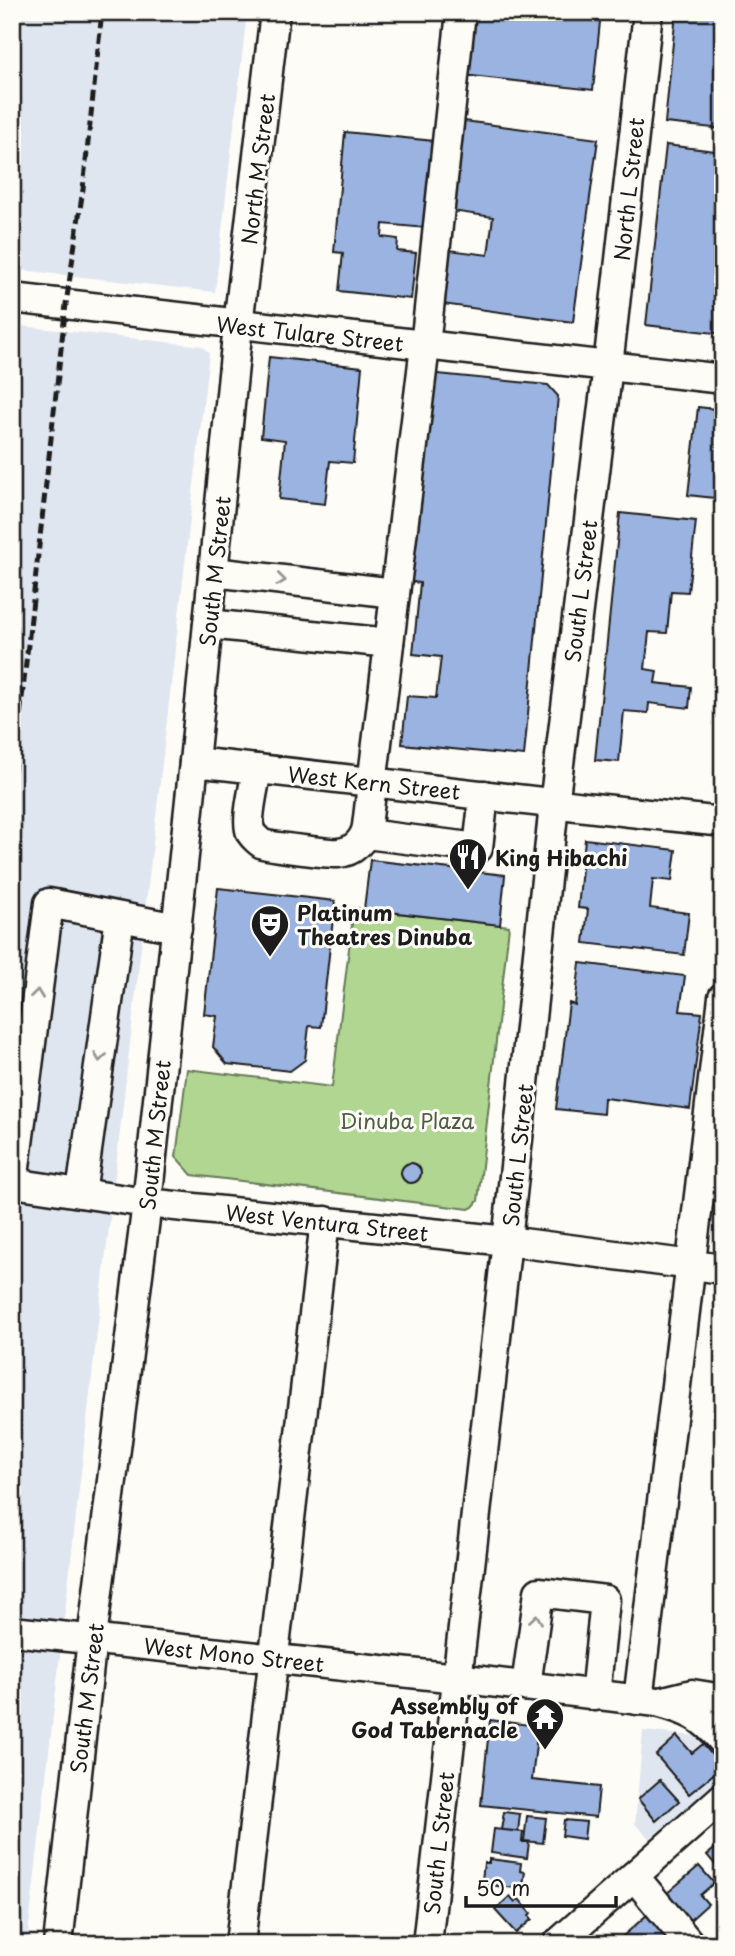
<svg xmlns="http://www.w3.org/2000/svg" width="735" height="1956" font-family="'Playpen Sans',sans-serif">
<rect width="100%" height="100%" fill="#fdfcf7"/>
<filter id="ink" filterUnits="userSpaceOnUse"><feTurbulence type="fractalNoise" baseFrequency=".0143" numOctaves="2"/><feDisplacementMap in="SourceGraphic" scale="14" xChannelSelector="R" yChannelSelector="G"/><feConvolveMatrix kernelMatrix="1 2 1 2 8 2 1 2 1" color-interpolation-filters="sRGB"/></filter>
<g filter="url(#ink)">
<g fill="#e0e6f0">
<polygon points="12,12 247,12 215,292 12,269"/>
<polygon points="12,325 202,346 209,353 27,1944 12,1944"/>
<polygon points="643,1731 697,1736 723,1765 723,1775 650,1839 635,1824"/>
</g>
<polygon fill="#b0d692" stroke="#667957" stroke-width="2" points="354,908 509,926 478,1201 473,1207 469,1209 192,1175 176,1157 187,1069 332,1087"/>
<g fill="#9bb3e0" stroke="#1c1c1c" stroke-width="2">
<polygon points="461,12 601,12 593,90 454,74"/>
<polygon points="676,12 723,12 723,129 665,123"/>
<polygon points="457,120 598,139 573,322 435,303 442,249 488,255 493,217 445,210"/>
<polygon points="345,132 434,141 426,228 383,224 382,237 398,239 397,251 416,253 411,299 339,291 343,253 334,252"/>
<polygon points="666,145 723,152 723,334 646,325"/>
<polygon points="269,357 362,367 353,463 330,461 325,504 279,499 285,440 261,437"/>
<polygon points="428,373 548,385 558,396 524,756 402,744 407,696 436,698 441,657 413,654 420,583 408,581"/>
<polygon points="698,407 723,410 723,499 688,495"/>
<polygon points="620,513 696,521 688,592 671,591 667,633 649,632 645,669 657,671 655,683 691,687 689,708 649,703 648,713 624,711 619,762 595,760"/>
<polygon points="585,839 676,850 672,881 653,879 650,908 689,913 684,955 584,943 588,909 578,908"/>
<polygon points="370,860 505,875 500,925 364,909"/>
<polygon points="218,888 335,901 321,1027 309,1026 305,1060 290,1071 227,1064 213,1047 217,1016 204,1014"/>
<polygon points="580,963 685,976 680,1011 702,1013 690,1109 604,1098 603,1114 556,1109 569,1003 575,1005"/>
<circle cx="411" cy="1173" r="10"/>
<polygon points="490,1720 538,1726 532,1780 599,1787 596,1817 481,1805"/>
<polygon points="677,1736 692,1753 703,1744 722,1767 689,1794 656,1755"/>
<polygon points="660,1780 679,1801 656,1821 638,1799"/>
<polygon points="504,1812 520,1814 518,1832 501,1830"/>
<polygon points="527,1816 546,1818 543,1843 524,1841"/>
<polygon points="564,1820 586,1822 584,1839 562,1836"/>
<polygon points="494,1829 523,1832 522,1842 529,1842 527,1858 491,1853"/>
<polygon points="723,1842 723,1874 707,1855"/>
<polygon points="489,1859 521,1863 520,1871 525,1872 523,1885 517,1884 516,1888 488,1885 488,1881 482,1880 484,1863 489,1863"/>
<polygon points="699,1866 714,1883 700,1895 708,1904 689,1921 666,1894"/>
<polygon points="510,1896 515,1902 519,1899 531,1913 529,1915 532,1919 516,1933 495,1910"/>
<polygon points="648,1914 675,1944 628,1944 622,1937"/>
</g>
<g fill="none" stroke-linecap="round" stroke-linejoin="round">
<g stroke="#1c1c1c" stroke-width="33">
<g id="minor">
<polyline points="12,298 723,379"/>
<polyline points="214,572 395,593"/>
<polyline points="208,624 389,643"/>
<path d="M194,762C371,781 546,804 723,822"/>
<path d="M257,769C255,784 245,820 251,833C253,836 260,843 263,844C268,846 331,854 338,853C353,852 365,840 367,826L425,346L461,12"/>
<polyline points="366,834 478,848 484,795"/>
<polyline points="177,928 49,903 13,1183 147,1203 507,1241 723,1269"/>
<polyline points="81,1193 120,917"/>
<path d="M12,1631L457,1678L657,1702C687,1710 702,1716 723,1741"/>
<polyline points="526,1686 539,1592 605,1600 595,1696"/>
<polyline points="638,1700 723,997"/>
<polyline points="660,1702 692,1694 723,1699"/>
<polyline points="634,1876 690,1944"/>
<polyline points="58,1944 92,1639 147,1203 194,762 238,325 275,12"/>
<polyline points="240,1944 325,1221"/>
<polyline points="427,1944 507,1241 554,805 608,366 648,12"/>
<polyline points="557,1944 723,1797"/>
</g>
</g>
<use href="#minor" stroke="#fdfcf7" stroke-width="28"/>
<polyline stroke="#1c1c1c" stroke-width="5" stroke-dasharray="10 5" stroke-linecap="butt" points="12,788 66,304 83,189 102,12"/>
</g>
<defs><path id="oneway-chevron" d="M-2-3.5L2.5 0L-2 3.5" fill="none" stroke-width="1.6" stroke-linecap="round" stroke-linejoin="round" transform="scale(1.75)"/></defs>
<g stroke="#989794">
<use href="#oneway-chevron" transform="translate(281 580) rotate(7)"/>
<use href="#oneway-chevron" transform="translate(37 994) rotate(-83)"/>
<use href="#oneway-chevron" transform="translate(100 1057) rotate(98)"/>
<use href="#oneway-chevron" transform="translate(536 1619) rotate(-82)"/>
</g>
</g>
<defs>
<g id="restaurant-pin" transform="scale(2.0125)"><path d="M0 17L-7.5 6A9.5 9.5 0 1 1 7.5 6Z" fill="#1c1c1c" stroke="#fdfcf7"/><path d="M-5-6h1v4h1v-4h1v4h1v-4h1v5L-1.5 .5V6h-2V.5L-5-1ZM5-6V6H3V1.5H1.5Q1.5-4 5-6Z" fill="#fff"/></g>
<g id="theatre-pin" transform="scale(2.0125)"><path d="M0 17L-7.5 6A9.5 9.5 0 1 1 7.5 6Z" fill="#1c1c1c" stroke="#fdfcf7"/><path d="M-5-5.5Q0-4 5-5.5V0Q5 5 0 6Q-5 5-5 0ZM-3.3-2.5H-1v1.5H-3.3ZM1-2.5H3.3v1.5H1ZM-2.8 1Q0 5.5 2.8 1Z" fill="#fff"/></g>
<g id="temple-pin" transform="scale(2.0125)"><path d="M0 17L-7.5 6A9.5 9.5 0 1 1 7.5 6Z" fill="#1c1c1c" stroke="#fdfcf7"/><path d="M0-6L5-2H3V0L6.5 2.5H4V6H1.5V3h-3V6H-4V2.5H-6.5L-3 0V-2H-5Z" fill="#fff"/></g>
</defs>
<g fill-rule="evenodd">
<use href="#restaurant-pin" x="468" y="857"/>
<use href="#theatre-pin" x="270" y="924"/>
<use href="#temple-pin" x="545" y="1717"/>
</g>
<g text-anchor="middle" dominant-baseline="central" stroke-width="6" stroke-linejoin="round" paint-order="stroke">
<g font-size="21" fill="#1c1c1c" stroke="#fdfcf7">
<text transform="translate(257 169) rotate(-83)">North M Street</text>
<text transform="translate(628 189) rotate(-84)">North L Street</text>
<text transform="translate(310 333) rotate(6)">West Tulare Street</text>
<text transform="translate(214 571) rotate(-84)">South M Street</text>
<text transform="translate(580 591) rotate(-83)">South L Street</text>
<text transform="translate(374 782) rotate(6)">West Kern Street</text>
<text transform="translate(154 1135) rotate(-84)">South M Street</text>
<text transform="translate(517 1155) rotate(-84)">South L Street</text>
<text transform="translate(327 1222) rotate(6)">West Ventura Street</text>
<text transform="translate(234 1654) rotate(6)">West Mono Street</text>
<text transform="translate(86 1698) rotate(-83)">South M Street</text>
<text transform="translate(438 1843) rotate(-84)">South L Street</text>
</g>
<g font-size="21" font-weight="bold" fill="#1c1c1c" stroke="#fdfcf7" text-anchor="start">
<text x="495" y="857">King Hibachi</text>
<text x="297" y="912">Platinum<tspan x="297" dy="24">Theatres Dinuba</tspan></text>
<text x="518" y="1705" text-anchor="end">Assembly of<tspan x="518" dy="24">God Tabernacle</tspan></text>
</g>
<g font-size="21" fill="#505d45" stroke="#fdfcf7">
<text x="407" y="1120">Dinuba Plaza</text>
</g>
</g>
<rect width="735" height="1956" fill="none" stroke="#fdfcf7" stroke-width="42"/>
<rect x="21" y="21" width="693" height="1914" fill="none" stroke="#1c1c1c" stroke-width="2.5" filter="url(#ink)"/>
<path d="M466 1896v10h150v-10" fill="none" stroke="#1c1c1c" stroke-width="3.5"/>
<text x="476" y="1896" font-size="21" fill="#1c1c1c" stroke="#fdfcf7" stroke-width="5" paint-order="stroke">50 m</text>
</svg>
